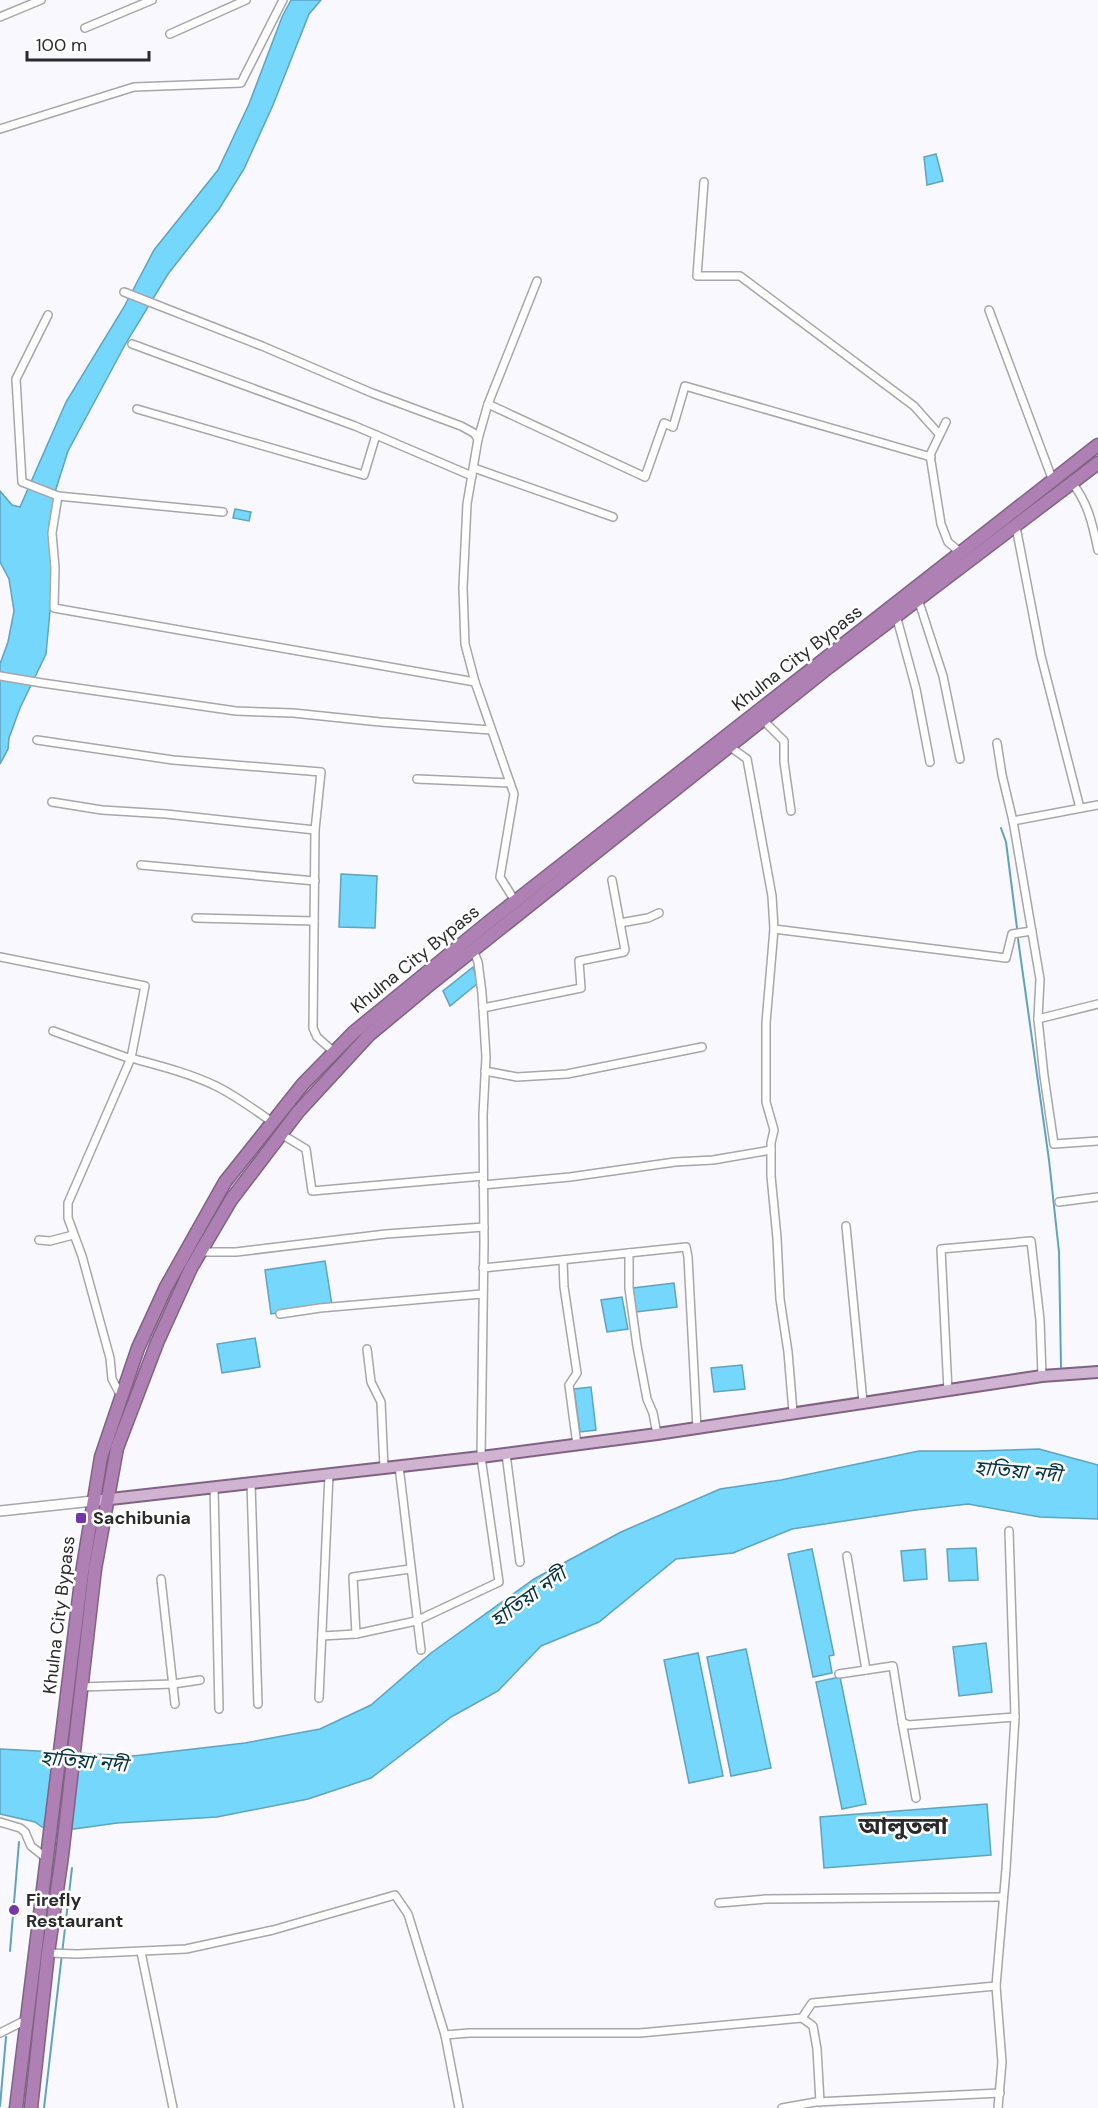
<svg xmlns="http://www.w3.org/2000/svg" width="1098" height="2108" font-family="'DM Sans','Noto Sans Bengali',sans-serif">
<rect width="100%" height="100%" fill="#f8f8fe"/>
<g fill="#76d7fd" stroke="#5fa3be" stroke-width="1.5">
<polygon points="291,0 321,0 309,14 273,105 244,169 219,209 168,274 126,343 68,451 55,492 51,515 51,600 46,654 20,708 9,738 8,749 0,764 0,664 8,642 14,611 9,579 0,562 0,491 12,505 20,507 66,402 124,307 154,250 218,170 249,104 282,17"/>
<polygon points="936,154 943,181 927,185 924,157"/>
<polygon points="235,509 251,512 249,521 233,518"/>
<polygon points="341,874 377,876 375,928 339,927"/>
<polygon points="473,967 478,983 450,1006 443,991"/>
<polygon points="325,1261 332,1305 271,1314 265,1270"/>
<polygon points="674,1283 677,1307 636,1312 633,1288"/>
<polygon points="622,1297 628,1329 607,1332 601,1300"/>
<polygon points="255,1338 260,1367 222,1373 217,1344"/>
<polygon points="742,1365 745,1389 714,1392 711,1368"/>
<polygon points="591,1387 596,1430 580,1432 574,1389"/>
<polygon points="1039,1449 1098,1465 1098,1519 1040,1517 968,1504 916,1510 792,1529 733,1553 676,1559 599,1622 541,1646 498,1691 451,1717 371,1778 308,1799 217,1817 117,1823 74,1829 42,1827 35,1822 0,1814 0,1749 133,1756 245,1743 320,1729 371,1705 431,1653 534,1579 621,1532 720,1489 781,1480 919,1451 976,1451"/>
<polygon points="976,1548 978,1580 949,1581 947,1549"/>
<polygon points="812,1549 834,1655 829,1656 832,1673 813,1677 788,1554"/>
<polygon points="925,1549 927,1579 904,1581 901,1551"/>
<polygon points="986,1643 992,1692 959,1696 953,1647"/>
<polygon points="746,1649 771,1768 731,1776 707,1657"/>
<polygon points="698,1653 723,1776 689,1783 664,1660"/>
<polygon points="840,1677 866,1804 842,1809 816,1682"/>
<polygon points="987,1804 991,1855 824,1868 820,1817"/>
</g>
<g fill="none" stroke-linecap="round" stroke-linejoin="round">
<g stroke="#5fa3be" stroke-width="2">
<polyline points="1001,828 1006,842 1017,928"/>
<polyline points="1018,939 1049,1160 1059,1252 1061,1367"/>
<polyline points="10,1951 19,1842"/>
<polyline points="0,2106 6,2037"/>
<polyline points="44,2108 72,1868"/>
</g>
<g stroke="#a6a6ab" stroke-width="10">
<g id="street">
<polyline points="0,17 41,0"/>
<polyline points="85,28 152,0"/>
<polyline points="170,34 246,0"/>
<polyline points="0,129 134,87 241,83 283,0"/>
<polyline points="704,182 697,276 740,276 914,406 939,434"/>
<polyline points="124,292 262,346 372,393 461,426 474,433 478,439 467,504 463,588 465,644 475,682 514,794 500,877 515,901"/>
<polyline points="989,310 1053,481"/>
<polyline points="48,315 16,379 22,482 58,496 223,512"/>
<polyline points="132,344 355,426 472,476"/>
<polyline points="488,404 537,281"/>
<polyline points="137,409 364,475 376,435"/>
<polyline points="946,422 930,455 941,524 948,542 961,553"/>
<polyline points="478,439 488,404 645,477 664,423 673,427 685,386 931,457"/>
<polyline points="474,468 613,517"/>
<path d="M1072,483C1088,502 1093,526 1098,550"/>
<polyline points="58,496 52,533 55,568 54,608 475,682"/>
<polyline points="1016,527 1041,656 1080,808"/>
<polyline points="918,599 943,676 960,759"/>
<polyline points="896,615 916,689 930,762"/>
<polyline points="0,676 42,683 236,711 293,713 380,722 491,730"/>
<polyline points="763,720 784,741 784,762 791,811"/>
<polyline points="37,740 173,760 321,772 315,830"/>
<polyline points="997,743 1002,775 1013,821 1040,979 1038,1019 1044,1076 1054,1144 1098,1141"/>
<polyline points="729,746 747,759 772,896 774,929 1006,958 1012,934 1032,931"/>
<polyline points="417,779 510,783"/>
<polyline points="52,802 102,810 166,814 315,830 313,1028 317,1037 334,1052"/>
<polyline points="1013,821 1098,805"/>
<polyline points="141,865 315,881"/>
<polyline points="196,918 314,921"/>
<polyline points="620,923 648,918 659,913"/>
<polyline points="774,929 766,1023 766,1102 774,1130 771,1143 771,1176 777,1238 780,1299 788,1352 793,1412"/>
<path d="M0,957L145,986L131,1058C160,1066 189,1073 216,1086C236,1096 254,1109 272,1122"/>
<polyline points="483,1008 581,988 579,961 624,952 625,950 612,880"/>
<polyline points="1038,1019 1098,1004"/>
<polyline points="53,1031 131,1059"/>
<polyline points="485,1071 517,1077 567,1074 702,1047"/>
<polyline points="281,1134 306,1149 312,1191 483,1176"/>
<polyline points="483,1185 570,1177 675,1162 713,1160 771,1150"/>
<polyline points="1059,1202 1098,1197"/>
<polyline points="846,1226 863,1402"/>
<polyline points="39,1240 50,1241 73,1235"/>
<polyline points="201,1252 236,1252 386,1234 484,1227"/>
<polyline points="629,1253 629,1288 637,1346 647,1399 653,1413 657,1434"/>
<polyline points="563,1260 564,1287 577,1373 569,1385 577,1445"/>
<polyline points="483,1268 686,1247 688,1257 697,1429"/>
<polyline points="280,1314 320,1308 482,1294"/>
<polyline points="367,1349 371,1382 381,1402 384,1468"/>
<polyline points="948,1391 941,1249 1031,1241 1040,1320 1042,1376"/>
<polyline points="121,1396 112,1379 110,1358 82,1256 68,1218 68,1203 131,1058"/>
<polyline points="506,1454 520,1562"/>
<polyline points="399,1466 421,1650"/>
<polyline points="251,1483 258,1704"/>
<polyline points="214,1487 219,1709"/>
<polyline points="847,1556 866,1670"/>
<polyline points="161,1579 175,1704"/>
<polyline points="356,1634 353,1577 410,1569"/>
<polyline points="322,1636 356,1634 416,1621 499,1582 481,1457 484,1243 483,1115 486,1057 482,993 478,962 473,950"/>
<polyline points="839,1674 893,1666 902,1722 908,1725 1015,1717"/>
<polyline points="81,1687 173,1684 200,1680"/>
<polyline points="319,1698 329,1474"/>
<polyline points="902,1722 916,1798"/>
<polyline points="0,1822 20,1828 25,1832 31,1846 46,1858"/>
<polyline points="719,1903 766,1899 1003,1897"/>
<polyline points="141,1952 173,2108"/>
<polyline points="48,1953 77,1954 186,1949 273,1930 395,1895 408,1914 445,2035 459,2108"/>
<polyline points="802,2018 813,2026 817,2049 820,2102"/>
<polyline points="0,2033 26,2020"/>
<polyline points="445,2035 469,2033 640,2033 802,2018 812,2003 996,1986"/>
<polyline points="782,2108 816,2102 1000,2093"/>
<polyline points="998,2108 1002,2062 996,1986 1006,1869 1015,1717 1009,1531"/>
</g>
</g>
<g stroke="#a6a6ab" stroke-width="12">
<polyline id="secondary" points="0,1511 93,1501"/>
</g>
<g stroke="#806284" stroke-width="14">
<polyline id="primary" points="93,1501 481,1457 657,1434 1042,1376 1098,1372"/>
</g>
<g stroke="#806284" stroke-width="15">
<g id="highway">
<polyline points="16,2108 82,1573 101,1457 138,1348 166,1287 225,1182 303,1084 354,1032 490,921 1098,445"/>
<polyline points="31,2108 48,1953 62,1856 95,1569 117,1448 157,1343 191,1268 231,1200 298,1112 369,1035 428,986 829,667 1098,463"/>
</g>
</g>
<use href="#street" stroke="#fff" stroke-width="7"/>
<use href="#secondary" stroke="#fff" stroke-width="9"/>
<use href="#primary" stroke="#cfb3d1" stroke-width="10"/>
<use href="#highway" stroke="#af80b3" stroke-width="12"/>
</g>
<g fill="#7636aa" stroke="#fff" stroke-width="2">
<rect x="75" y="1512" width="12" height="12" rx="3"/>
<circle cx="14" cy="1910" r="6"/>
</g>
<g text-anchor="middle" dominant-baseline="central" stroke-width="5" stroke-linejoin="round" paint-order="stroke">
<g font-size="18" fill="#2a2a2c" stroke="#fff">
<text transform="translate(797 658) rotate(-38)">Khulna City Bypass</text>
<text transform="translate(415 959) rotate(-39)">Khulna City Bypass</text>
<text transform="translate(59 1615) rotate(-83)">Khulna City Bypass</text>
</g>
<g font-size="18" font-weight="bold" fill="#2a2a2c" stroke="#fff" text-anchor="start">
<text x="93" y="1518">Sachibunia</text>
<text x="26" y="1900">Firefly<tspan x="26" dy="21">Restaurant</tspan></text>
</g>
<g font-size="20" font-style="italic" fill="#043342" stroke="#fff">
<text transform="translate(1018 1471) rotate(5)">হাতিয়া নদী</text>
<text transform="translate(528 1597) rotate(-36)">হাতিয়া নদী</text>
<text transform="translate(84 1761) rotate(5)">হাতিয়া নদী</text>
</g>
<g font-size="24" font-weight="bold" fill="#2a2a2c" stroke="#fff">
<text x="903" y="1825">আলুতলা</text>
</g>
</g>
<path d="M27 51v9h122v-9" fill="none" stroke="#2a2a2c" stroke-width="3"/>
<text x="36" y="51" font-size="18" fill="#2a2a2c" stroke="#ffffff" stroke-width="4.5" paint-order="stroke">100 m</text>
</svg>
